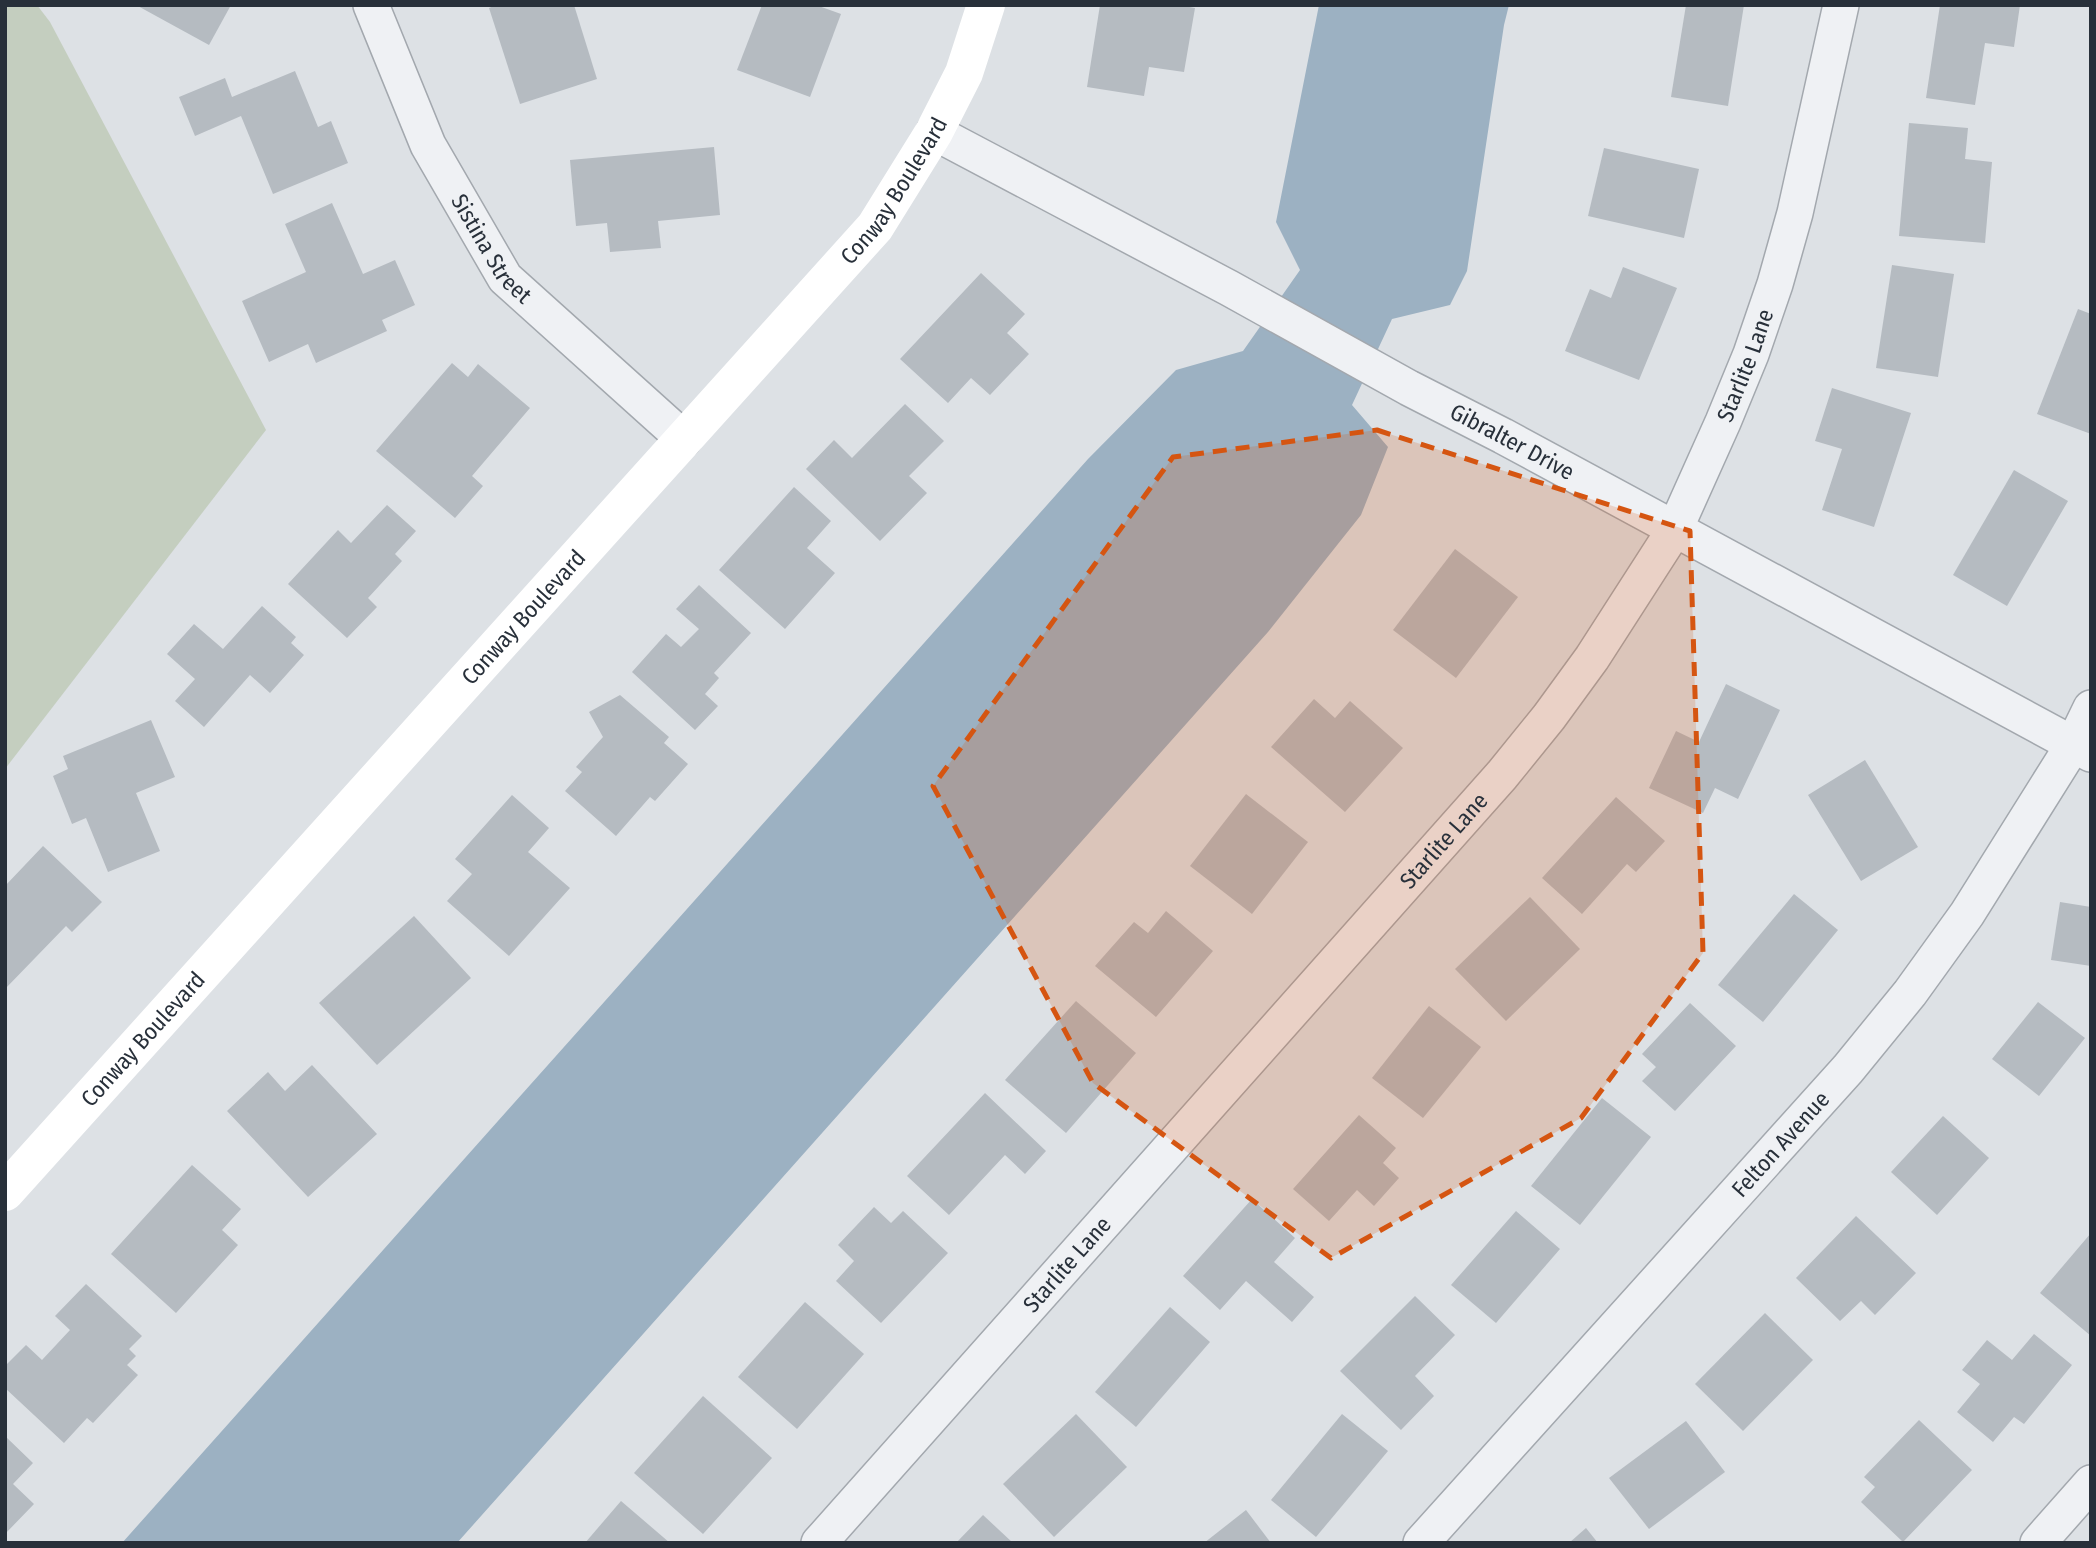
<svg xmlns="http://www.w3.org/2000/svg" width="2096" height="1548" font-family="'Fira Sans Condensed',sans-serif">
<rect width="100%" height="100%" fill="#dde1e5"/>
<polygon fill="#c4cebf" points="5,5 37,5 50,22 266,430 5,769"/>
<polygon fill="#9cb1c2" points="1319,5 1509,5 1504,25 1467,271 1450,305 1392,319 1352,405 1388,447 1361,515 1268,632 457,1543 122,1543 1088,459 1176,370 1243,351 1300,270 1276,222"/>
<g fill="#b5bbc1">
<polygon points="136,5 231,5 209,45"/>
<polygon points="496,5 574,5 597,79 520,104 489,8"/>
<polygon points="762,5 816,5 841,14 810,97 737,70"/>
<polygon points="1100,5 1178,5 1195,8 1184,72 1149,67 1144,96 1087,87"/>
<polygon points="1686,5 1744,5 1728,106 1671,97"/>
<polygon points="1940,5 2020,5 2014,47 1985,43 1975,105 1926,98"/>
<polygon points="295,71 318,127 331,121 348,163 273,194 241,116 195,136 179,97 225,78 232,97"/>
<polygon points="1909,123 1968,128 1965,159 1992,162 1985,243 1899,236"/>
<polygon points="714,147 720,215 658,221 661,248 610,252 607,223 576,226 570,160"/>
<polygon points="1604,148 1699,169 1684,238 1588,216"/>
<polygon points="332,203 363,274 395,260 415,305 382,320 387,331 316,363 308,344 269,362 242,301 306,272 285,224"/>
<polygon points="1892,265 1954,274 1938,377 1876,368"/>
<polygon points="1623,267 1677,288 1639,380 1565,351 1590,289 1611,298"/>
<polygon points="981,273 1025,314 1007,333 1029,354 990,395 971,378 948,403 900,359"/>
<polygon points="2078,309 2091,314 2091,434 2037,414"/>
<polygon points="452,363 468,377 478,364 530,408 472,476 483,486 455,518 376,451"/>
<polygon points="1832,388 1911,413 1874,527 1822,510 1842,449 1815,441"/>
<polygon points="905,404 944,441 909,476 927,493 880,541 806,469 834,440 852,458"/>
<polygon points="2014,470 2068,501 2007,606 1953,575"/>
<polygon points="794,487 831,521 807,548 835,573 785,629 719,570"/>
<polygon points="387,505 416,531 395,554 402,561 368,598 377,607 347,638 288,584 338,530 351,543"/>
<polygon points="1455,549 1518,597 1456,678 1393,630"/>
<polygon points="699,585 751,633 714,673 719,678 705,694 718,706 695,730 632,672 666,634 681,647 699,629 676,609"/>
<polygon points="262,606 296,637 291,643 304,655 270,693 250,675 204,727 175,701 195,679 167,654 194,624 223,649"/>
<polygon points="1726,684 1780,710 1738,799 1715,788 1703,813 1649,788 1676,731 1699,742"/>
<polygon points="620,695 669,737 664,743 688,764 655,801 650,797 616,836 565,791 582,772 576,767 603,737 589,712"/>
<polygon points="1314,699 1335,718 1350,701 1403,748 1345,812 1271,747"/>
<polygon points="151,720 175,777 136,793 160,851 108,872 86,818 72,824 53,776 68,769 63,756"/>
<polygon points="1865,760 1918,847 1861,881 1808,795"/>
<polygon points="1246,794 1308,842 1252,914 1190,866"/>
<polygon points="512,795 549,828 528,852 570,888 509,956 447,901 472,874 455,859"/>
<polygon points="1616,797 1665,841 1636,872 1627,864 1582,914 1542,878"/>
<polygon points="43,846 102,902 72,932 66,926 5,989 5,886"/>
<polygon points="1794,894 1838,930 1763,1022 1718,985"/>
<polygon points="1530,897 1580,949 1506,1021 1455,969"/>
<polygon points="2060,902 2091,907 2091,966 2051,960"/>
<polygon points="1166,911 1213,951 1156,1017 1095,966 1134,922 1148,933"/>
<polygon points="414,916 471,978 377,1065 319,1003"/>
<polygon points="1076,1001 1136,1053 1066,1133 1005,1080"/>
<polygon points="2038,1002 2085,1038 2039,1096 1992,1059"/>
<polygon points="1690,1003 1736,1046 1675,1111 1642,1081 1656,1067 1642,1054"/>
<polygon points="1429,1006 1481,1047 1423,1118 1372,1078"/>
<polygon points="312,1065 377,1134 308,1197 227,1111 268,1072 285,1091"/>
<polygon points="985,1093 1046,1151 1025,1174 1005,1155 949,1215 907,1176"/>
<polygon points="1602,1098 1651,1137 1580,1225 1531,1186"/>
<polygon points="1359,1115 1396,1148 1383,1163 1399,1178 1374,1206 1357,1190 1329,1221 1293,1189"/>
<polygon points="1943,1116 1989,1158 1937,1215 1891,1172"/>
<polygon points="192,1165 241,1209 222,1230 238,1245 176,1313 111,1254"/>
<polygon points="1252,1199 1295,1238 1274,1262 1314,1297 1292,1322 1246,1281 1220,1310 1183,1276"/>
<polygon points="874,1207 891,1223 903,1211 948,1253 881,1323 836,1281 854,1261 838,1245"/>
<polygon points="1516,1211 1560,1249 1496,1323 1451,1285"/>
<polygon points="1856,1216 1916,1273 1875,1315 1861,1301 1840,1321 1796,1278"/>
<polygon points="2091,1233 2091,1336 2040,1293"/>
<polygon points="86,1284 142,1336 129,1349 136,1356 127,1365 138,1375 93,1423 87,1418 64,1443 5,1388 5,1366 26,1345 42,1360 70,1330 55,1316"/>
<polygon points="1415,1296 1455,1335 1415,1376 1434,1396 1401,1430 1340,1371"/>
<polygon points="805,1302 864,1354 797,1429 738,1377"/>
<polygon points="1170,1307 1210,1342 1136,1427 1095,1392"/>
<polygon points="1765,1313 1813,1360 1743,1431 1695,1384"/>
<polygon points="2034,1334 2072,1365 2024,1424 2014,1417 1993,1442 1957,1412 1980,1384 1962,1370 1987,1340 2012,1360"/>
<polygon points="703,1396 772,1458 703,1534 634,1473"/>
<polygon points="1076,1414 1127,1467 1054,1537 1003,1484"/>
<polygon points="1342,1414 1388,1451 1316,1537 1271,1500"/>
<polygon points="1919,1420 1972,1470 1903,1542 1861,1502 1875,1487 1864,1477"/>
<polygon points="1686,1421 1725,1472 1649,1529 1609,1478"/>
<polygon points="5,1436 33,1463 13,1484 34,1504 5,1534"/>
<polygon points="621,1501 670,1543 585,1543"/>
<polygon points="1246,1510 1271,1543 1204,1543"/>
<polygon points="983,1515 1013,1543 956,1543"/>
<polygon points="1586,1528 1598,1543 1569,1543"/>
</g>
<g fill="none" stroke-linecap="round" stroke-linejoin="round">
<g stroke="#a3a8ae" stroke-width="38">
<g id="street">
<path id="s1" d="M371,5L428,145L505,278L684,439"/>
<path id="s2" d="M934,132L1229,288L1409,388L1503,436L2091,754"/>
<path id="s3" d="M819,1543L1502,775L1549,717L1592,658L1675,529L1723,422L1751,354L1775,284L1795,213L1841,5"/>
<path id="s4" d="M1421,1543L1848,1069L1910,993L1967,914L2073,745L2091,708"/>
<polyline points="2038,1543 2091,1483"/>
</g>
</g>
<use href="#street" stroke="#eff1f4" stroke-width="35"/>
<path stroke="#fff" stroke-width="38" id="s5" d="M5,1192L875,227L934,132L964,73L986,5"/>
</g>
<path fill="#d55511" fill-opacity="0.2" stroke="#d55511" stroke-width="5" stroke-dasharray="14 9" stroke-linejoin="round" d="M1377,430L1690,531L1703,953L1581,1118L1331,1258L1093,1083L933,786L1173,457Z"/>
<g text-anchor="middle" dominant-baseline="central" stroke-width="6" stroke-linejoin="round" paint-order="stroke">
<g font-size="23" fill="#28303a" stroke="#ecf0f3">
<text stroke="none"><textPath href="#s5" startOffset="1340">Conway Boulevard</textPath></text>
<text stroke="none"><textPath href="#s1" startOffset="273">Sistina Street</textPath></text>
<text stroke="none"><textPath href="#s3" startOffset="1507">Starlite Lane</textPath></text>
<text stroke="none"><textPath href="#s2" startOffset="656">Gibralter Drive</textPath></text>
<text stroke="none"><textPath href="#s5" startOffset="774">Conway Boulevard</textPath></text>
<text stroke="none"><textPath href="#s3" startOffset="940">Starlite Lane</textPath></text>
<text stroke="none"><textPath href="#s5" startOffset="206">Conway Boulevard</textPath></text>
<text stroke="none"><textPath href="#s4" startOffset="537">Felton Avenue</textPath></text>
<text stroke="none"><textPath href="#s3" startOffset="373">Starlite Lane</textPath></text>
</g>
</g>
<rect width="2096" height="1548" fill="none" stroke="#28303a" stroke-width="14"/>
</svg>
